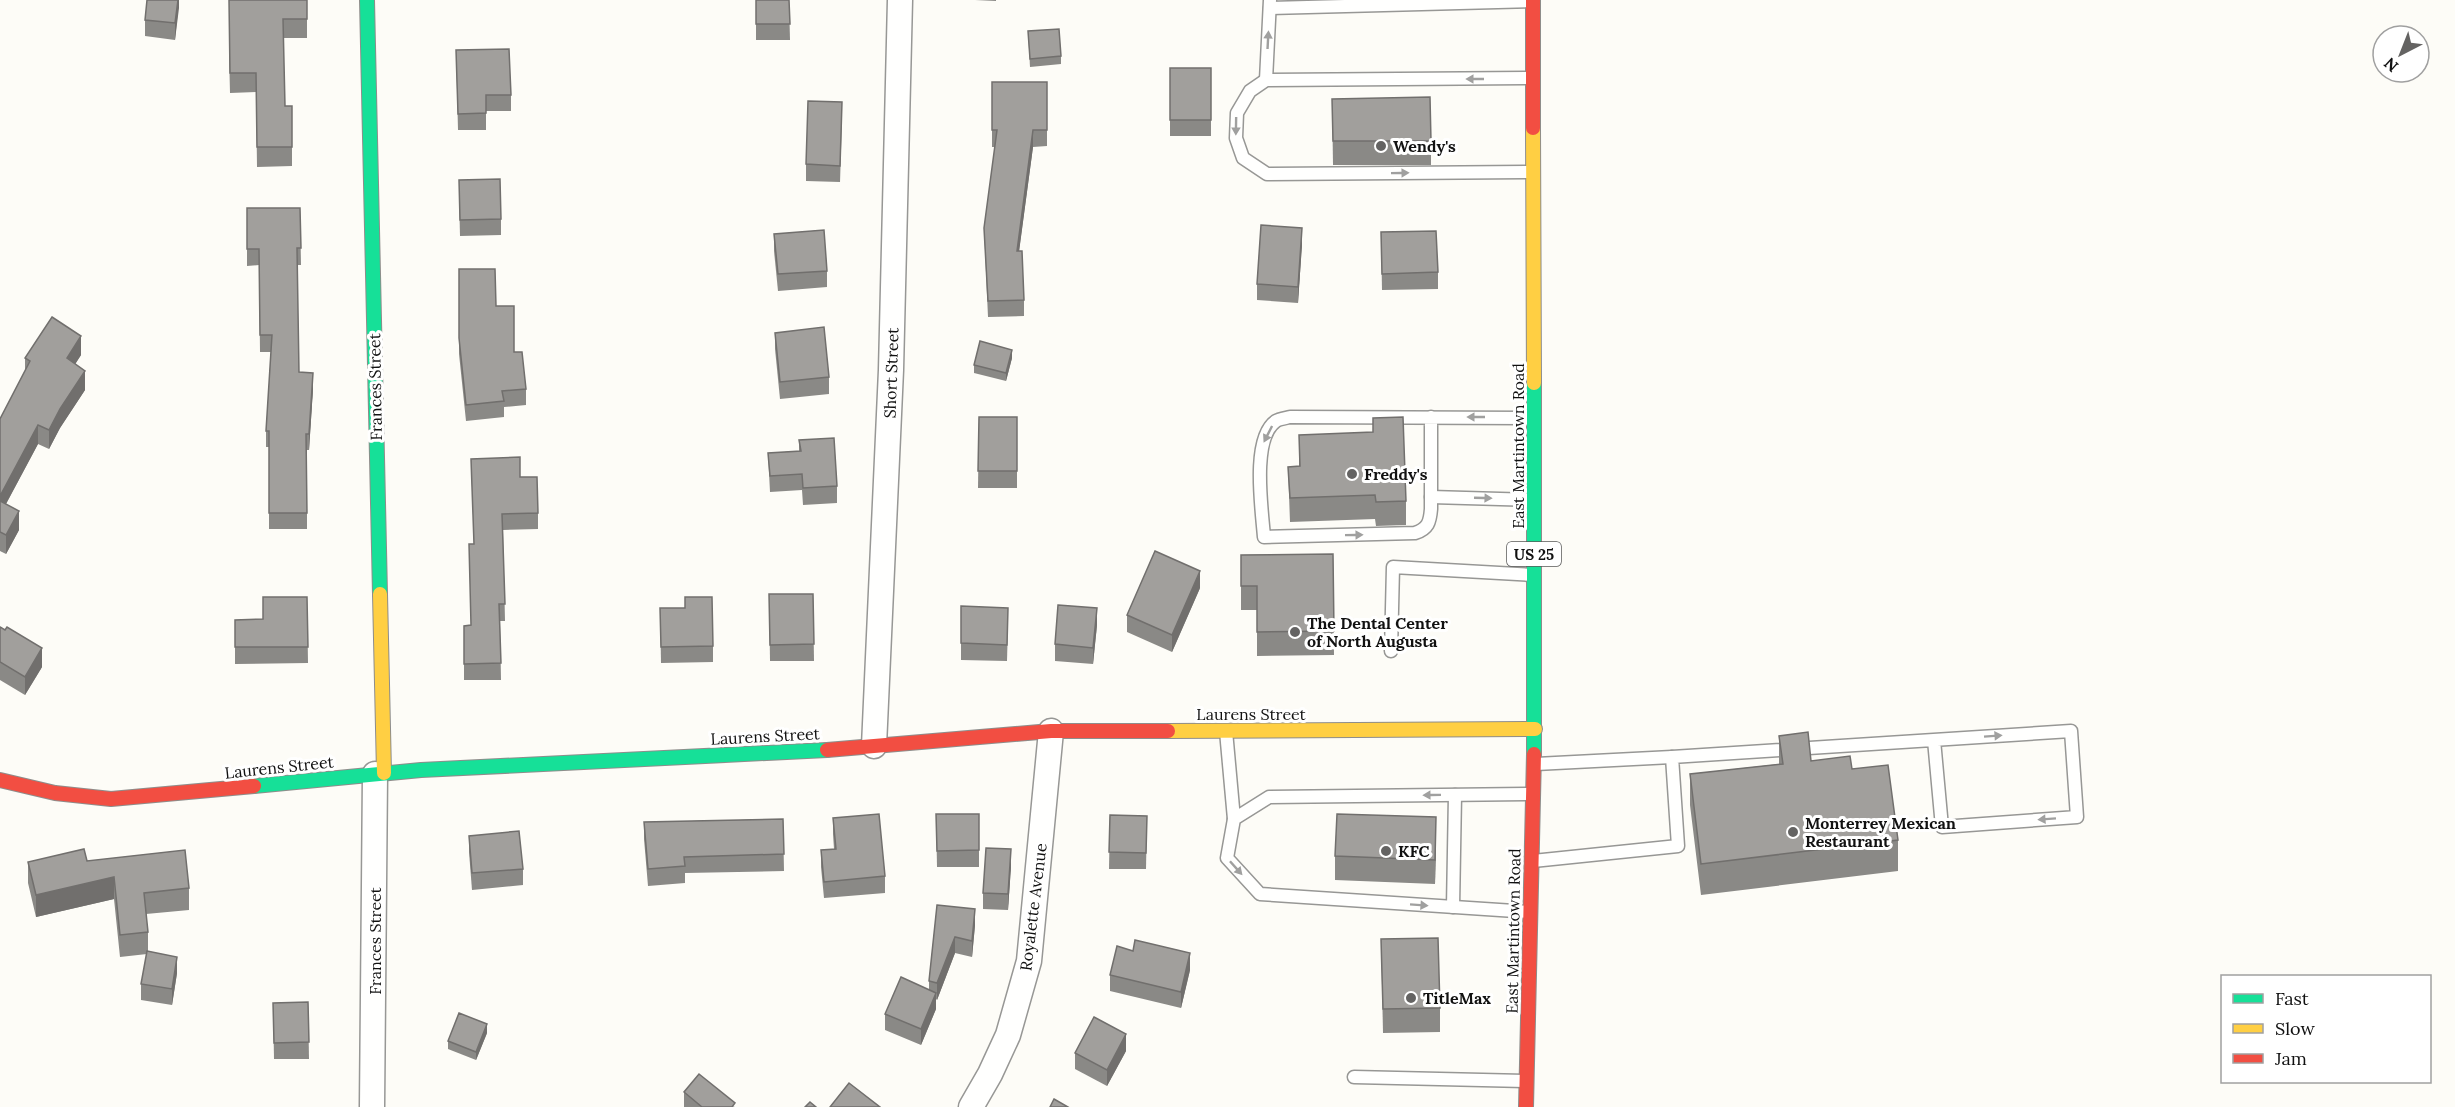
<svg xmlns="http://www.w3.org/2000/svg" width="2455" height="1107" font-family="Lora,serif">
<rect width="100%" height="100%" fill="#fdfcf7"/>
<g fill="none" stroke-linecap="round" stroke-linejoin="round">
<g stroke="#979795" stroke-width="15">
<g id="lane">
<polyline points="1270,8 1532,1"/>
<polyline points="1532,78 1266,80 1250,91 1237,113 1236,138 1243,158 1267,174 1532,172"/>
<polyline points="1266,80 1270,0"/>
<path d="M1431,417V509C1430,522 1428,529 1415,533L1264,537C1262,510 1251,438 1276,421C1279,419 1286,418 1290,417L1533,418"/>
<polyline points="1431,497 1532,500"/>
<polyline points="1391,651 1393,567 1533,575"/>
<polyline points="1226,731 1234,819"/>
<polyline points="1536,764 1672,757"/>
<polyline points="1533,861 1678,846 1672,757 2071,731 2077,817 1942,827 1934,740"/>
<polyline points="1453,907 1455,795"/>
<polyline points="1530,912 1260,894 1227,858 1234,819 1269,797 1532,794"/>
<polyline points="1354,1077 1525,1081"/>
</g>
</g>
<g stroke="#979795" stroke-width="27">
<g id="street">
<polyline points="874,746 891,370 900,0"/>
<polyline points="372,1107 375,774"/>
<polyline points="971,1107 990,1074 1008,1035 1029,961 1051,731"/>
</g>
</g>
<g stroke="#8e8d8b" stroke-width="16">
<g id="fast">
<polyline points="367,0 380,594"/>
<polyline points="1534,383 1534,754"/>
<polyline points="254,786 421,770 827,750"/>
</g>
</g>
<g stroke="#8e8d8b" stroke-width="16">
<g id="slow">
<polyline points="1533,128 1534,383"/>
<polyline points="380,594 384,773"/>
<polyline points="1168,731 1535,729"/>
</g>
</g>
<g stroke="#8e8d8b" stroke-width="16">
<g id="jam">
<polyline points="1533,0 1533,128"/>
<polyline points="827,750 1051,731 1168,731"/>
<polyline points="0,780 55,793 111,799 254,786"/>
<polyline points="1526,1107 1534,754"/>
</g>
</g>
<use href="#lane" stroke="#fffffe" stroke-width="12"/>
<use href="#street" stroke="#fffffe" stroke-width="24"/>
<use href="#fast" stroke="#16e098" stroke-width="14"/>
<use href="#slow" stroke="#ffcf43" stroke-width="14"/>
<use href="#jam" stroke="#f24e42" stroke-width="14"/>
</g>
<g fill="#8a8986">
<polygon points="179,0 175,40 145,36 145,20"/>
<polygon points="307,0 307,38 283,38 285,106 292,106 292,166 257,167 256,92 230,93 229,52"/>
<polygon points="756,0 789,0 790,40 756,40"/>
<polygon points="975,0 996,0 996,1"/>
<polygon points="1028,31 1061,56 1061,64 1030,67"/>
<polygon points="456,50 511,95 511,111 486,111 486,130 458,130"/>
<rect x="1170" y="68" width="41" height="68"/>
<polygon points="992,82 1047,82 1047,146 1033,147 1019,251 1024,300 1024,316 988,317 984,228 995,147 992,147"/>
<polygon points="1332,99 1431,141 1431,165 1333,165"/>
<polygon points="842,119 840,182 806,181 806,164"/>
<polygon points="459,196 501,219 501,235 460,236"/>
<polygon points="247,208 300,208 301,265 297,265 299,372 313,389 309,450 307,450 307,529 269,529 269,447 266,447 266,431 271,352 260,352 259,265 247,266"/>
<polygon points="1381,232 1438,272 1438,289 1382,290"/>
<polygon points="774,234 827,271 827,287 778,291 774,251"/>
<polygon points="1302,244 1298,303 1257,300 1257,284"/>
<polygon points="459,269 496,306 514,352 526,389 526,405 504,407 504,417 466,421 459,354"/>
<polygon points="775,333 829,377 829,394 780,399 775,349"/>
<polygon points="81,355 75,364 85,390 60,428 49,449 38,444 6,504 19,530 6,554 0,551 0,419 25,372 25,358"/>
<polygon points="1012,358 1006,381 974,373 974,365"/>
<polygon points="979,417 1017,417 1017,488 978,488"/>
<polygon points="1299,435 1406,501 1406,525 1376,526 1375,519 1290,522 1288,467 1299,467"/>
<polygon points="799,440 837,486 837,503 803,505 802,490 770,492 768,453 799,451"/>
<polygon points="471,459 520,477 538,513 538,529 503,530 505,621 500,621 501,680 464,680 464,626 471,625 474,544"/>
<polygon points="1333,554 1334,655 1257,656 1257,610 1241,610 1241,555"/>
<polygon points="1200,588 1172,652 1127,632 1127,615"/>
<polygon points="769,594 813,594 814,661 770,661"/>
<polygon points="307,597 308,663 235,664 235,620 263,619"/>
<polygon points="961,606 1008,624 1007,661 961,660"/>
<polygon points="660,608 713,646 713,662 661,663"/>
<polygon points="1097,625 1093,664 1055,661 1055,644"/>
<polygon points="0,627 42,667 25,695 0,680"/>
<polygon points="1779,736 1811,761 1852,769 1898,840 1898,871 1701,895 1690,805 1690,774 1779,764"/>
<polygon points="936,814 979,814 979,867 937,867"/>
<polygon points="1110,815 1147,816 1146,869 1109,869"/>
<polygon points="833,818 885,876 885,893 824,898 821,867 821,850 834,849 833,834"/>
<polygon points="783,819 784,871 685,873 685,883 648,886 644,839 644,822"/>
<polygon points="469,836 523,869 523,885 472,890 469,852"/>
<polygon points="1436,841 1435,884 1335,880 1335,856"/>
<polygon points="87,861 189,888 189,910 146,914 148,932 148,952 177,973 172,1005 141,1000 141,984 147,954 120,957 114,899 36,917 28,883 28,862"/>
<polygon points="1011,866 1008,910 983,909 983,893"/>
<polygon points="937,905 975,925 972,957 955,953 937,1000 936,999 936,1009 921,1045 885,1030 885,1014 929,990 929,981"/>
<polygon points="1381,939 1440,1008 1440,1032 1383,1033"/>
<polygon points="1190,970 1181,1008 1110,991 1110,975"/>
<polygon points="308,1002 309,1059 274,1059 273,1003"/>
<polygon points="487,1033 476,1060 448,1049 448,1041"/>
<polygon points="1126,1051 1107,1086 1075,1069 1075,1053"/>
<polygon points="684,1092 735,1107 684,1107"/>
</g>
<g fill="#716f6d">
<polygon points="178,0 179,0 179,8 175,40 175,23"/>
<polygon points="1033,130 1033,147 1017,267 1017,251"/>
<polygon points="1302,228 1302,244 1298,303 1298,287"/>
<polygon points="81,336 81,355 67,377 67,358"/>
<polygon points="1012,350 1012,358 1006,381 1006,373"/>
<polygon points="85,371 85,390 60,428 49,449 49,430 60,409"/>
<polygon points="313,373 313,389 309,450 309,434"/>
<polygon points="38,425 38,444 0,515 0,496"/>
<polygon points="19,511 19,530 6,554 6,535"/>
<polygon points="1200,571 1200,588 1172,652 1172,635"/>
<polygon points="1097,608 1097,625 1093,664 1093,648"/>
<polygon points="42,648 42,667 25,695 25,677"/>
<polygon points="1436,817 1436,841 1435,884 1435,860"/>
<polygon points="1011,849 1011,866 1008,910 1008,894"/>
<polygon points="114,877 114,899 36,917 36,895"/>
<polygon points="975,909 975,925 972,957 972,941"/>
<polygon points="955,937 955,953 937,1000 937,983"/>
<polygon points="1190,953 1190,970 1181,1008 1181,992"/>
<polygon points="177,957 177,973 172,1005 172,989"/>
<polygon points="936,993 936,1009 921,1045 921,1029"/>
<polygon points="487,1024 487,1033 476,1060 476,1052"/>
<polygon points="1126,1034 1126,1051 1107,1086 1107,1070"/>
</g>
<g fill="#a19f9c" stroke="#716f6d" stroke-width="1.5">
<polygon points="147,0 178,0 175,23 145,20"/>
<polygon points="229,0 307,0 307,19 283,19 285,106 292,106 292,147 257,147 256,73 230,73"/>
<polygon points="756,0 789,0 790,24 756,24"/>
<polygon points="1059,29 1061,56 1030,59 1028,31"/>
<polygon points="509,49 511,95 486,95 486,113 458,114 456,50"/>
<rect x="1170" y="68" width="41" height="52"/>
<polygon points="992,82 1047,82 1047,130 1033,130 1017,251 1022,251 1024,300 988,301 984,228 997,130 992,130"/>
<polygon points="1430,97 1431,141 1333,141 1332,99"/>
<polygon points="808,101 842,102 840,166 806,164"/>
<polygon points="500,179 501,219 460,220 459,180"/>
<polygon points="247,208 300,208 301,248 297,248 299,372 313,373 309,434 306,434 307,513 269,513 269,431 266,431 272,335 260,335 259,249 247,249"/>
<polygon points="1261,225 1302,228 1298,287 1257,284"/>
<polygon points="824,230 827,271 778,274 774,234"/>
<polygon points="1436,231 1438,272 1382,274 1381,232"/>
<polygon points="459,269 495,269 496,306 514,306 514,352 522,352 526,389 502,391 504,401 466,405 459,338"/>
<polygon points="52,317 81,336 67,358 85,371 60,409 49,430 38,425 0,496 0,419 30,361 25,358"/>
<polygon points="824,327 829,377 780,382 775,333"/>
<polygon points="980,341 1012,350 1006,373 974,365"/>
<polygon points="979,417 1017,417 1017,471 978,471"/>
<polygon points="1403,417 1406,501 1376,502 1375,495 1290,498 1288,467 1300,466 1299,435 1373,432 1373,418"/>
<polygon points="834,438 837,486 803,488 802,474 770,476 768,453 801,451 799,440"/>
<polygon points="520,457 520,477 537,477 538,513 502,514 505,604 499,604 501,663 464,664 464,626 471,625 469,544 474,544 471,459"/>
<polygon points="0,501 19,511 6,535 0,532"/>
<polygon points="1155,551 1200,571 1172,635 1127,615"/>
<polygon points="1333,554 1334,631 1257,632 1257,586 1241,586 1241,555"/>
<polygon points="769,594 813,594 814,644 770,645"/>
<polygon points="263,597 307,597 308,647 235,647 235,620 263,619"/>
<polygon points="685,597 712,597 713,646 661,647 660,608 685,608"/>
<polygon points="1058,605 1097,608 1093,648 1055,644"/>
<polygon points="961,606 1008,608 1007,645 961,643"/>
<polygon points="0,627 5,630 7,627 42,648 25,677 0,662"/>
<polygon points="1808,732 1811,761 1850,756 1852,769 1888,765 1898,840 1701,864 1690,774 1783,764 1779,736"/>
<polygon points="879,814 885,876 824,882 821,850 836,849 833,818"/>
<polygon points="936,814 979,814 979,850 937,851"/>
<polygon points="1337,814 1436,817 1435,860 1335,856"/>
<polygon points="1110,815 1147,816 1146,853 1109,852"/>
<polygon points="783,819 784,854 684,857 685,866 648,869 644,822"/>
<polygon points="519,831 523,869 472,873 469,836"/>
<polygon points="986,848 1011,849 1008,894 983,893"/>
<polygon points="84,849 87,861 185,850 189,888 144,893 148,932 120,935 114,877 36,895 28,862"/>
<polygon points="937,905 975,909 972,941 955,937 937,983 929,981"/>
<polygon points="1438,938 1440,1008 1383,1009 1381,939"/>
<polygon points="1135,940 1190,953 1181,992 1110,975 1117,946 1133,951"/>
<polygon points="147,951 177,957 172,989 141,984"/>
<polygon points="901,977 936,993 921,1029 885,1014"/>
<polygon points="308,1002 309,1042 274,1043 273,1003"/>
<polygon points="459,1013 487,1024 476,1052 448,1041"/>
<polygon points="1094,1017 1126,1034 1107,1070 1075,1053"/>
<polygon points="699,1074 735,1103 732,1107 702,1107 684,1092"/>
<polygon points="849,1083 880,1107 830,1107"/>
<polygon points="1054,1099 1068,1107 1050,1107"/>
<polygon points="810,1102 816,1107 805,1107"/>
</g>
<defs><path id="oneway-solid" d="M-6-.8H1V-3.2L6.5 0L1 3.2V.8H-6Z" transform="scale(1.5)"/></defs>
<g fill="#a0a09f">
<use href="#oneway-solid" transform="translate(1268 40) rotate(-87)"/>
<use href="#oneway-solid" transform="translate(1475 79) rotate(180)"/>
<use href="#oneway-solid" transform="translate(1236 126) rotate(91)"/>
<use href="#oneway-solid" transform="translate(1400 173) rotate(-1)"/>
<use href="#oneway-solid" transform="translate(1476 417) rotate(-180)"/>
<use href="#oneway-solid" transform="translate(1268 434) rotate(117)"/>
<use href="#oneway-solid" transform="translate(1483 498) rotate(2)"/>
<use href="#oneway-solid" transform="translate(1354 535) rotate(-1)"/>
<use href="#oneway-solid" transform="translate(1993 736) rotate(-4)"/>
<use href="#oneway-solid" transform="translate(1432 795) rotate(179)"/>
<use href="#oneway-solid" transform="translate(2047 819) rotate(176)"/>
<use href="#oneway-solid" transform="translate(1236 868) rotate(48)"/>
<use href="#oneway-solid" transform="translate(1419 905) rotate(4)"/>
</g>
<g fill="#646362" stroke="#fff" stroke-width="2">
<circle cx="1381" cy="146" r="6"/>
<circle cx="1352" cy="474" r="6"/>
<circle cx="1295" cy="632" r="6"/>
<circle cx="1793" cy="832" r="6"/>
<circle cx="1386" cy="851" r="6"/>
<circle cx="1411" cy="998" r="6"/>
</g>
<g text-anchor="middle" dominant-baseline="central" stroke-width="6" stroke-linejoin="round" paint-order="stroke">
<rect fill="#fff" stroke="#585858" stroke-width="1.5" x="1507" y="542" width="54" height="24" rx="4.5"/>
<g font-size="15" font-weight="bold" fill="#111">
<text x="1534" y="554">US 25</text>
</g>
<g font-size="16" font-weight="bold" fill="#111" stroke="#fff" text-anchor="start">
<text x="1393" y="146">Wendy's</text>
<text x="1364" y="474">Freddy's</text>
<text x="1307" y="623">The Dental Center<tspan x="1307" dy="18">of North Augusta</tspan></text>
<text x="1805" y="823">Monterrey Mexican<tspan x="1805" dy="18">Restaurant</tspan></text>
<text x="1398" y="851">KFC</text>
<text x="1423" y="998">TitleMax</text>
</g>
<g font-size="16" fill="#111" stroke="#fff">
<text transform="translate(891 373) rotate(-88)">Short Street</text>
<text transform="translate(375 387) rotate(-91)">Frances Street</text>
<text transform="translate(1518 446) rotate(-90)">East Martintown Road</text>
<text x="1251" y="714">Laurens Street</text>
<text transform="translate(765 736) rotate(-3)">Laurens Street</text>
<text transform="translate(279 767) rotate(-6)">Laurens Street</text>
<text transform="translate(1033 907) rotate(-83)">Royalette Avenue</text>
<text transform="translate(1513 931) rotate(-89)">East Martintown Road</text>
<text transform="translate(375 941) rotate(-90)">Frances Street</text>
</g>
</g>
<rect x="2221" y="975" width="210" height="108" fill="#ffffff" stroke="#a0a0a0" stroke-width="1.5"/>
<rect x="2233" y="994" width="30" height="9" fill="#16e098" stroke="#a0a0a0" stroke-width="1.5"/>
<text x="2275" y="1005" font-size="18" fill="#111111">Fast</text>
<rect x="2233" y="1024" width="30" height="9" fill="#ffcf43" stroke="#a0a0a0" stroke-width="1.5"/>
<text x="2275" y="1035" font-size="18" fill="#111111">Slow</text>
<rect x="2233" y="1054" width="30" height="9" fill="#f24e42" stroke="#a0a0a0" stroke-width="1.5"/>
<text x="2275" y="1065" font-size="18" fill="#111111">Jam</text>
<g transform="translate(2401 54) rotate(222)"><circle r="28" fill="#ffffff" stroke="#a0a0a0" stroke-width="1.5"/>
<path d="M0-4.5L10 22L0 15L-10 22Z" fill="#646362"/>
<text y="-9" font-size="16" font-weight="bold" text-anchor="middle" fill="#111111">N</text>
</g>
</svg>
